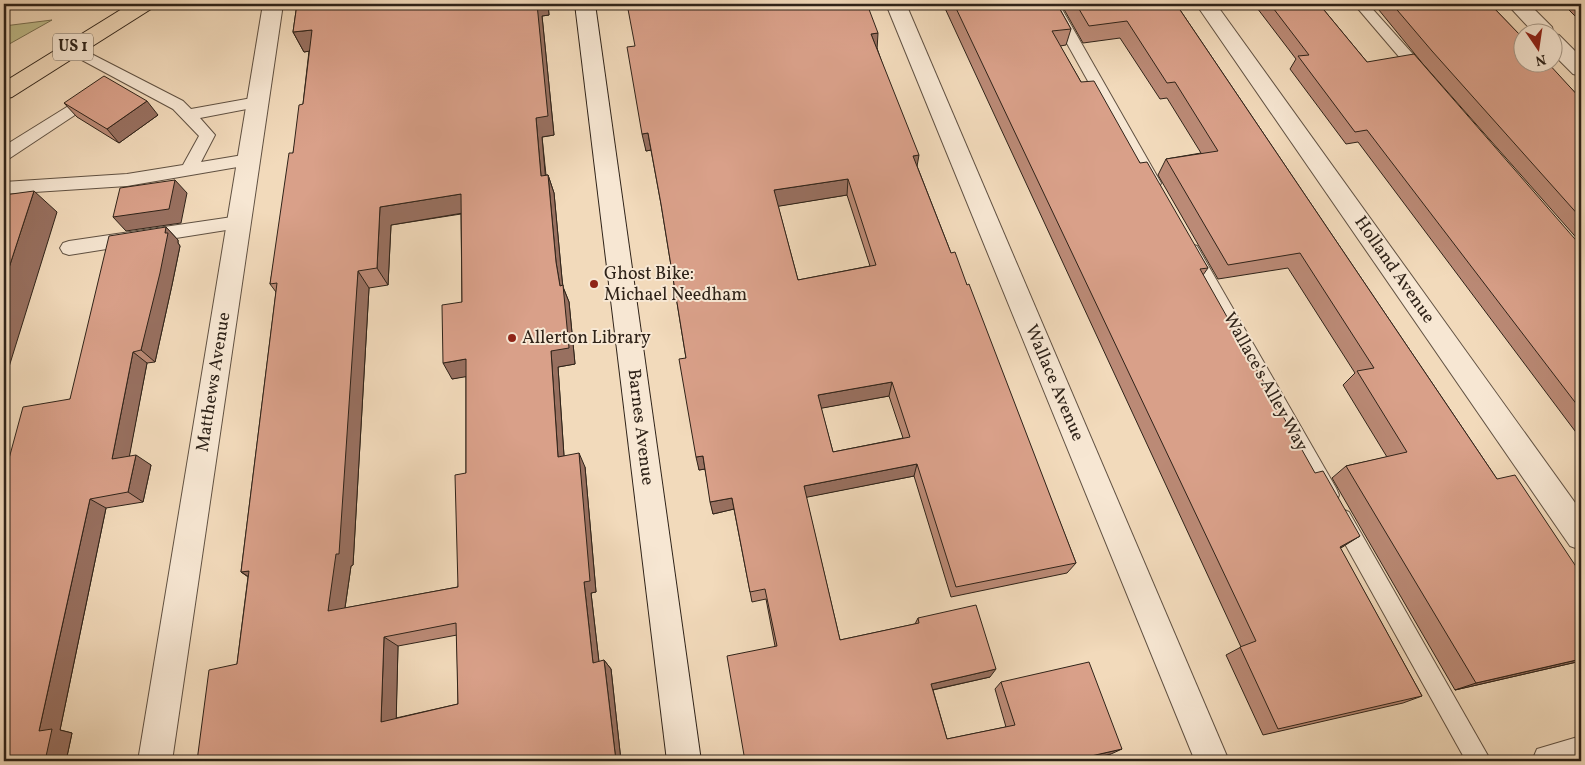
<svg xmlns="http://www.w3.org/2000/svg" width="1585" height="765" font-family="Vollkorn,serif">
<rect width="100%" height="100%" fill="#f2dabb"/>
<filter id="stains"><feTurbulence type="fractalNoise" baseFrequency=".004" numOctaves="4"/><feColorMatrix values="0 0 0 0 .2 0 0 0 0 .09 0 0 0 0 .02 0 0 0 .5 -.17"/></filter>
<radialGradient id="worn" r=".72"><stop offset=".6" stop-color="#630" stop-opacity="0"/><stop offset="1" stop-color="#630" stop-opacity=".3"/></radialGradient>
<polygon fill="#c0be8c" stroke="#787052" points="52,20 4,47 4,26"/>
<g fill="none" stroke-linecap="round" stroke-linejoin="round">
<g stroke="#605142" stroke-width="2">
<g id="lane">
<polygon points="1045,4 1059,4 1161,183 1159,187 1153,189 1147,187"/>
<polygon points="1354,4 1368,4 1428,71 1430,75 1428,79 1418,79"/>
<polygon points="72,44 183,101 191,109 258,97 263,98 266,102 263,106 200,118 215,135 201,162 249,154 255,156 257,160 255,164 127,186 4,194 4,182 127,174 183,165 199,136 173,109 67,52 65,49"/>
<polygon points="91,92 96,93 99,97 96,101 10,158 4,160 4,146"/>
<polygon points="239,216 245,217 247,222 245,227 239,228 69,255 63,253 60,248 63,243 69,241"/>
<polygon points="1191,244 1197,246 1336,488 1339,495 1336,502 1329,504 1322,502 1182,251 1185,246"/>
<polygon points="1342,509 1349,512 1491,761 1466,761 1335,526 1332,519 1335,512"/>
</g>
</g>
<g stroke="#605142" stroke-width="2">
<g id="street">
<polygon points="263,4 283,4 172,761 138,761"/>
<polygon points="886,4 906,4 1229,761 1195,761"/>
<polygon points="1196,4 1216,4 1581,511 1581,550 1570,546"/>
<polygon points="1507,4 1529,4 1552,27 1554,34 1559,35 1581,57 1581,76 1573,74 1552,53 1552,32 1533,32"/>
<polygon points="1581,736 1581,761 1532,761 1537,749"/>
</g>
</g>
<g stroke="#2f2319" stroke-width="2">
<polygon id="secondary" points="575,4 595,4 701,761 667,761"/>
</g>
<g stroke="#2f2319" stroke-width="2">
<polygon id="primary" points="130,4 154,4 151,9 12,97 4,99 4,82"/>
</g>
<use href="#lane" fill="#f7e7d3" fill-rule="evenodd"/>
<use href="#street" fill="#f7e7d3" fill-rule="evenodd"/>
<use href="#secondary" fill="#f7e7d3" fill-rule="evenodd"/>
<use href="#primary" fill="#f2dabb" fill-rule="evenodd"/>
</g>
<g fill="#bb8a76" stroke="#2f2319" fill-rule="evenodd">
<path d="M297,4H548L549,15L542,16L554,135L542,137L546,175H548L554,193L562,279L563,287L569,302L575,364L558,367L564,456L585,467L596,592L591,593L599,662L604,660L611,669L621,761H197L237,664L248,577L241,572L276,292L270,284L293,153L303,104L309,51L304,52L293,32ZM461,214L462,302L452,379L466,376V473L458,587L345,608L351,566L353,565L369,288L388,285L391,225ZM457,635L458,704L396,718L398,646Z"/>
<polygon points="943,4 1057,4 1071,29 1066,45 1060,46 1081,82 1140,163 1208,268 1203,275 1344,546 1340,548 1422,696 1403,703 1263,735 1226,655 1241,647"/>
<polygon points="1061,4 1176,4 1497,479 1581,574 1581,661 1455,690 1332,478 1346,466 1387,457 1343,385 1355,373 1288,268 1218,279 1158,175 1166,159 1201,153 1167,98 1160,99 1120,38 1083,43"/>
<polygon points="1254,4 1319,4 1367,62 1581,246 1581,439 1358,142 1346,144 1290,69 1296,59"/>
<polygon points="1374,4 1490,4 1581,99 1581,243 1423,64"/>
<polygon points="1563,4 1581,4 1581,22"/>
<path d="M635,46L877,48L917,166L951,253L967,285L1076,563L1067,573L951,597L914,476L806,497L840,640L915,624L918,618L990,677L933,690L947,739L1006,727L995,689L1001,682L1111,754L1081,761H745L775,646L766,599L752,602L734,509L713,514L705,469L699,470L686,358L661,204L651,150L646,151ZM847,195L870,266L798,280L778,206ZM889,396L903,438L833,452L821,408Z"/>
<polygon points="64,103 158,115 119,143 77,117"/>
<polygon points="166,227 178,240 178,243 180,246 172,285 155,362 147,363 129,456 151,465 143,502 106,508 60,730 72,733 66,761 4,761 70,399"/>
</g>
<g fill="#987060" stroke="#2f2319">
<polygon points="537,4 548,4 549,15 542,16 554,135 542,137 547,194 541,176 536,118"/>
<polygon points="312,30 322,49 304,52 293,32"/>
<polygon points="878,33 877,50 871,34"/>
<polygon points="147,101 158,115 119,143 107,129"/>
<polygon points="648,133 651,150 646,151 642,134"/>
<polygon points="919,155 916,172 913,156"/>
<polygon points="548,175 554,193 562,279 563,287 569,302 575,364 558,367 565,471 558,457 551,351 560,286 556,262"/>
<polygon points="848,179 847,195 774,207 774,190"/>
<polygon points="175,180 187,193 181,223 126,231 113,217"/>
<polygon points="34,191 57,212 4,383 4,283"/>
<polygon points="461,194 469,212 391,225 388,285 377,268 380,207"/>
<polygon points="166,227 178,240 178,243 180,246 172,285 155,362 141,350"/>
<polygon points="358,271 369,288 353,565 351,566 343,621 328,611"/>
<polygon points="133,352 147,363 127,469 112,459"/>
<polygon points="466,359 476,375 452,379 443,363"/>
<polygon points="892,382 889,396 817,409 818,395"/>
<polygon points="579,453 585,467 596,592 591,593 600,671 593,663 584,582"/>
<polygon points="136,455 151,465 143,502 128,492"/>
<polygon points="703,456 705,469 699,470 696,457"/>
<polygon points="917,464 914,476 803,498 804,486"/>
<polygon points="732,498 734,509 713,514 710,502"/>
<polygon points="90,499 106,508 60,730 72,733 66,761 45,761 39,731"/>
<polygon points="1360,536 1344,546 1325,557 1340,547"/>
<polygon points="249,571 259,583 241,572"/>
<polygon points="384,637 398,646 396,728 381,722"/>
<polygon points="1581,659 1581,661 1455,690 1476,683"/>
<polygon points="604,660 611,669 621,761 616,761"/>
<polygon points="996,669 990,677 927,691 931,684"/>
<polygon points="1122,749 1111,754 1081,761 1069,761"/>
</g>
<g fill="#d9a089" stroke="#2f2319" fill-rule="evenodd">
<path d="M297,4H537L548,116L536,118L541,176L548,175L556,262L560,286L563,285L569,348L551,351L558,457L579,453L590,581L584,582L593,663L604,660L616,761H197L209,670L237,664L249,571L241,572L277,283L270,284L289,153H293L299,105L303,104L312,30L293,32ZM461,194L462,302L442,305L443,363L466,359V473L455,475L458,587L328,611L336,554H339L358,271L377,268L380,207ZM456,623L458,704L381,722L384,637Z"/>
<path d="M627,4H867L878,33L871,34L919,155L913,156L951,253L955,252L967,285L969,284L1076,563L956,587L917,464L804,486L840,640L919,623L918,618L976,605L996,669L931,684L947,739L1015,725L1001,682L1089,662L1122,749L1069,761H745L727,656L777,646L765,589L750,592L732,498L710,502L703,456L696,457L679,359L686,358L661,204L648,133L642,134L627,47L635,46ZM848,179L876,265L798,280L774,190ZM892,382L910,437L833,452L818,395Z"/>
<polygon points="954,4 1057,4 1071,29 1052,31 1081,82 1094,81 1140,163 1147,162 1208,268 1200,269 1315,473 1323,471 1360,536 1340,547 1422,696 1278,729 1240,647 1256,641"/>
<polygon points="1076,4 1176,4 1497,479 1515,475 1581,574 1581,659 1476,683 1346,466 1407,452 1357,371 1374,368 1300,253 1228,265 1166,159 1218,151 1175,82 1167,83 1127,21 1089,26"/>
<polygon points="1270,4 1319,4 1367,62 1414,54 1581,246 1581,410 1367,130 1355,132 1298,56 1309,55"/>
<polygon points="1392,4 1490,4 1522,37 1522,62 1547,62 1581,99 1581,218 1432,51"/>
<polygon points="104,76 147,101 107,129 64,103"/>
<polygon points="175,180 169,209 113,217 120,188"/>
<polygon points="34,191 4,283 4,195"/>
<polygon points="166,227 165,233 168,233 160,273 141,350 133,352 112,459 136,455 128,492 90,499 39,731 52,729 45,761 4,761 4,477 23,407 70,399 109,236"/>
</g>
<g fill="#8f2418" stroke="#f7e7d3" stroke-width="2">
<circle cx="594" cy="284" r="5"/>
<circle cx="512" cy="338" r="5"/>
</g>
<g text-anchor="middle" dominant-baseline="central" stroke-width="4" stroke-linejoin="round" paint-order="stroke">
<rect fill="#f7e7d3" stroke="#6b5e51" stroke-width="1" x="53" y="33.5" width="40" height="27" rx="4"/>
<g font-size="16" font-weight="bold" fill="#2f2319">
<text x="73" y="47">US 1</text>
</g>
<g font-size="18" fill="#2f2319" stroke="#f7e7d3">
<text transform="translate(1394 270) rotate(55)">Holland Avenue</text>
<text transform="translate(214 382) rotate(-81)">Matthews Avenue</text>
<text transform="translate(1265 382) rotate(61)">Wallace's Alley Way</text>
<text transform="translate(1054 383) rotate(67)">Wallace Avenue</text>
<text transform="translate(640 427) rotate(83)">Barnes Avenue</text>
</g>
<g font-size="18" fill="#2f2319" stroke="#f7e7d3" text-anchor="start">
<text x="604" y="274">Ghost Bike:<tspan x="604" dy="21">Michael Needham</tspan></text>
<text x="522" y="338">Allerton Library</text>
</g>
</g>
<rect width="1585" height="765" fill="none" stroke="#f2dabb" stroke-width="20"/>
<rect x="5" y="5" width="1575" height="755" fill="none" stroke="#2f2319" stroke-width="2.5"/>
<rect x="10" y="10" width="1565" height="745" fill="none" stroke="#2f2319"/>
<g transform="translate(1538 48) rotate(167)"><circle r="24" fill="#f7e7d3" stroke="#a79989"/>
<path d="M0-4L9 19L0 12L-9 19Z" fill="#8f2418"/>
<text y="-8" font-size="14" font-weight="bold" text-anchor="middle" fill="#2f2319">N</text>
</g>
<rect width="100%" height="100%" filter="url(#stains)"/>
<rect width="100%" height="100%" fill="url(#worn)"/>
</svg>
